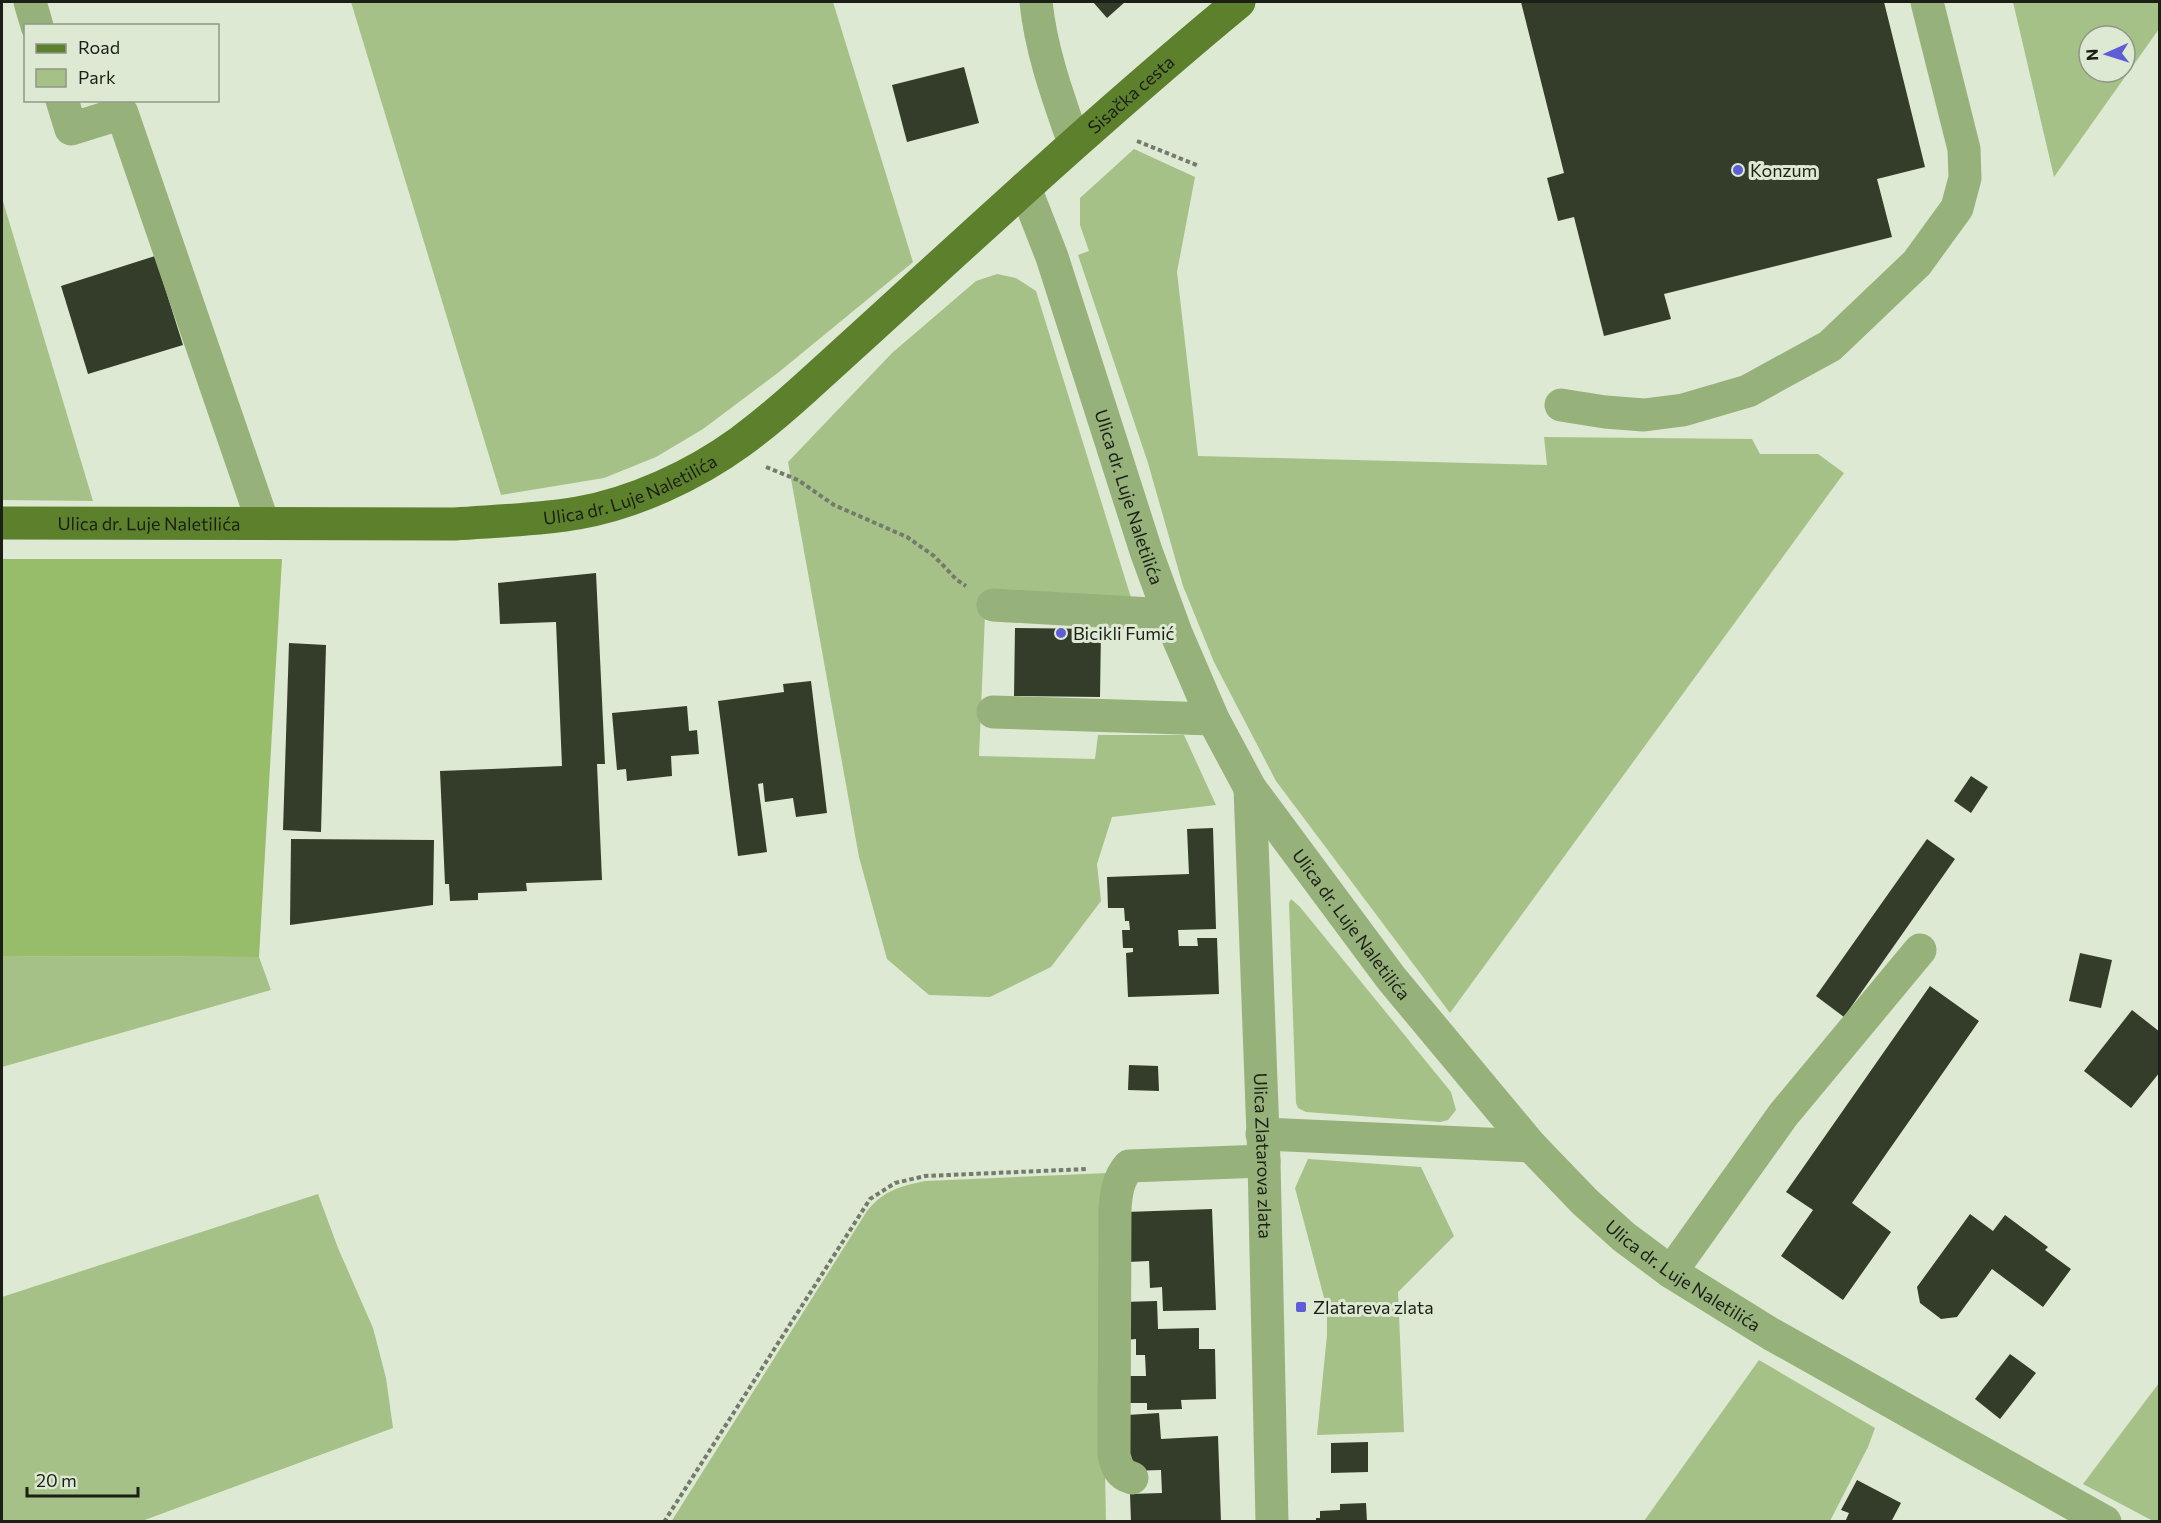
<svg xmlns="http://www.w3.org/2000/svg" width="2161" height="1523" font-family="Commissioner,sans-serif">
<rect width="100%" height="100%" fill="#dde9d2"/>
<g fill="#a5c187" fill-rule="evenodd">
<polygon points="351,2 833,2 913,262 779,372 703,429 656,457 604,478 501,495"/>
<path d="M2013,2H2159V29L2054,177ZM2089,36H2125V72H2089Z"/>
<polygon points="1134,149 1195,177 1177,272 1198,456 1547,465 1544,437 1752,439 1760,454 1818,454 1844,473 1450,1013 1276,781 1214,662 1183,586 1148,463 1078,255 1089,251 1080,225 1080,198"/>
<polygon points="2,198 93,501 2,500"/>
<polygon points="997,274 1016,278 1036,291 1132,601 986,591 979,756 1095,759 1098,735 1184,735 1216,805 1112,817 1097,864 1101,901 1051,967 990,997 929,995 887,959 859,857 788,462 892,353 976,281"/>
<polygon points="1291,899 1300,907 1451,1092 1456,1110 1448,1120 1440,1122 1306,1112 1298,1108 1296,1103 1289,903"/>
<polygon points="2,956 259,957 271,990 2,1067"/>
<polygon points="1308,1159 1421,1167 1454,1236 1398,1292 1404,1432 1317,1435 1327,1335 1327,1309 1295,1188"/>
<path d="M1108,1173L1105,1468L1106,1521L671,1522L867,1211C883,1191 900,1186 925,1181Z"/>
<polygon points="318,1194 338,1248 373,1328 386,1378 393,1428 142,1521 2,1521 2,1297"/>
<polygon points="1759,1360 1875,1428 1868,1447 1830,1521 1644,1521"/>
<polygon points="2159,1383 2160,1521 2155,1522 2083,1484"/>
</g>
<polygon fill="#97bd6b" points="2,559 282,559 259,957 2,956"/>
<g fill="#343d2a">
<polygon points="1093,2 1125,2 1107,18"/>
<polygon points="1521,2 1884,2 1925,167 1877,179 1892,237 1664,294 1671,319 1604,336 1574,217 1558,221 1547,178 1564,173"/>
<polygon points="964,67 979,123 907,142 892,85"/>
<polygon points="155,256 183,345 88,374 61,286"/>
<polygon points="596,573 605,764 597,764 602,880 526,883 527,891 478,893 478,900 450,901 449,884 445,884 440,771 562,766 556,622 500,624 498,583"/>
<polygon points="1015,628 1101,629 1100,697 1014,696"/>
<polygon points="289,643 326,645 321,832 283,830"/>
<polygon points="811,681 827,813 796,817 793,798 765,802 763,783 758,784 767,852 738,856 718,701 784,692 783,684"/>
<polygon points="687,706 689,731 697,730 699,754 671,756 672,776 627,781 626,769 617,770 612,713"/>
<polygon points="1971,776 1988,787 1971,813 1954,801"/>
<polygon points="1213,828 1216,929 1178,930 1179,946 1198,946 1197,938 1217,938 1219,994 1128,997 1126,953 1133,952 1133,948 1123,948 1122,930 1130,930 1129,921 1125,921 1124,908 1108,908 1107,877 1189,874 1187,829"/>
<polygon points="291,839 434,840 433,905 290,925"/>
<polygon points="1927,839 1955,859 1844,1017 1816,996"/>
<polygon points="2080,953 2112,960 2101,1008 2069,1001"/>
<polygon points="1930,986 1979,1021 1852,1203 1891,1232 1843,1300 1781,1256 1813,1210 1786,1192"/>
<polygon points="2132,1010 2160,1032 2160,1072 2131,1108 2084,1071"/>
<polygon points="1129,1065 1158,1066 1159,1091 1128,1090"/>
<polygon points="1212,1209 1216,1310 1163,1311 1162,1287 1150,1288 1149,1261 1128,1262 1126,1212"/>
<polygon points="1970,1214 1993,1231 2005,1215 2048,1247 2045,1250 2071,1269 2043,1307 1992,1269 1957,1317 1941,1319 1920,1303 1917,1287"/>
<polygon points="1157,1301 1158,1329 1199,1328 1199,1349 1215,1349 1216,1399 1181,1400 1182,1409 1147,1410 1147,1403 1125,1403 1124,1376 1146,1376 1145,1355 1136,1355 1136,1339 1124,1340 1123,1302"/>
<polygon points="2010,1354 2036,1373 2000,1419 1975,1399"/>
<polygon points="1159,1413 1161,1439 1218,1436 1221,1522 1131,1522 1130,1494 1162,1493 1161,1470 1129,1471 1127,1415"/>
<polygon points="1368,1442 1368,1472 1331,1473 1331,1443"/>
<polygon points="1857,1480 1901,1503 1891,1522 1845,1522 1849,1513 1841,1510"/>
<polygon points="1366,1503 1367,1522 1316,1522 1316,1518 1320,1518 1320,1511 1340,1510 1340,1504"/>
</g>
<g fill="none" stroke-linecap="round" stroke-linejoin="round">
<g stroke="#747b6c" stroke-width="4" stroke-dasharray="4.5 3" stroke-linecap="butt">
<polyline points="1137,141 1199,166"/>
<polyline points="766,467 798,480 834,505 907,537 934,556 957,580 966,586"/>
<polyline points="664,1522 870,1199 895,1183 925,1176 1087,1169"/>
</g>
<g stroke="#97b17b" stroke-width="33">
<polyline points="30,2 37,26"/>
<path d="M1036,2C1041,51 1058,97 1074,143"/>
<polyline points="62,100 71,129 122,113 263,523"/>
<path id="s1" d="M1025,188L1052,257L1146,551L1176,633L1213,719L1250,788L1391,978L1531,1146L1585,1202L1624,1237L1671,1272L1771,1334L2105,1522"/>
<polyline points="1561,405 1605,412 1644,415 1683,410 1748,391 1830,346 1917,263 1957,208 1965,178 1964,149 1927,2"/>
<polyline points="993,605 1169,615"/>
<polyline points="993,712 1213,719"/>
<path id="s2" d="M1250,788L1264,1161L1272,1522"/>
<polyline points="1262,1134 1531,1146"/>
<polyline points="1671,1272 1783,1115 1920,950"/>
<path d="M1132,1478C1119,1474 1117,1467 1114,1455L1115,1209C1116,1193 1118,1179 1129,1166L1264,1161"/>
</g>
<path stroke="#5c802b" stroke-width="33" id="s3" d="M2,523L455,524C496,521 538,520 578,513C634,503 693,476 740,442C762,426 783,408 803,390C948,259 1089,126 1239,2"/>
</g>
<g fill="#5e5dd6" stroke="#dde9d2" stroke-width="2">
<circle cx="1738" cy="170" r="6"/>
<circle cx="1061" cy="633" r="6"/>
<rect x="1295" y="1301" width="12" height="12" rx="3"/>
</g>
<g text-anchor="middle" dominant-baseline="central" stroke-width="6" stroke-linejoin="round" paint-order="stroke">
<g font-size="18" fill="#1b1f16" stroke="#dde9d2">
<text stroke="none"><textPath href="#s3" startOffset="1278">Sisačka cesta</textPath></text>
<text stroke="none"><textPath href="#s3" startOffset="633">Ulica dr. Luje Naletilića</textPath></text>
<text stroke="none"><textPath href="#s1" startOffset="326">Ulica dr. Luje Naletilića</textPath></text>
<text stroke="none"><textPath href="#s3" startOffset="147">Ulica dr. Luje Naletilića</textPath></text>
<text stroke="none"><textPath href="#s1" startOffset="812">Ulica dr. Luje Naletilića</textPath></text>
<text stroke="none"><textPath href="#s2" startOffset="368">Ulica Zlatarova zlata</textPath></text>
<text stroke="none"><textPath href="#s1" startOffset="1298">Ulica dr. Luje Naletilića</textPath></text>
</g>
<g font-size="18" fill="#1b1f16" stroke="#dde9d2" text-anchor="start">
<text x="1750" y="170">Konzum</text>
<text x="1073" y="633">Bicikli Fumić</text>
<text x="1313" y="1307">Zlatareva zlata</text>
</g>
</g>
<rect width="2161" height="1523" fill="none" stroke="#1b1f16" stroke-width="6"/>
<rect x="24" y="24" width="195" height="78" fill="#dde9d2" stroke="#8f9887" stroke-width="1.5"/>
<rect x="36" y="44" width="30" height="9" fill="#5c802b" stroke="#8f9887" stroke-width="1.5"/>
<text x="78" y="54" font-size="18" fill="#1b1f16">Road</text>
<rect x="36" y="69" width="30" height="18" fill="#a5c187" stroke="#8f9887" stroke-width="1.5"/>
<text x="78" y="84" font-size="18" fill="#1b1f16">Park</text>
<g transform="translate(2107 54) rotate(267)"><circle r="28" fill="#dde9d2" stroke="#8f9887" stroke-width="1.5"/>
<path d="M0-4.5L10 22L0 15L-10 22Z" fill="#5e5dd6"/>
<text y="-9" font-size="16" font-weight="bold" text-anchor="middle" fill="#1b1f16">N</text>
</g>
<path d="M27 1487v9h111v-9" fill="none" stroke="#1b1f16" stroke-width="3"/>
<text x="36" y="1487" font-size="18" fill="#1b1f16" stroke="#dde9d2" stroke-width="4.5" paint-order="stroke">20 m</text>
</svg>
